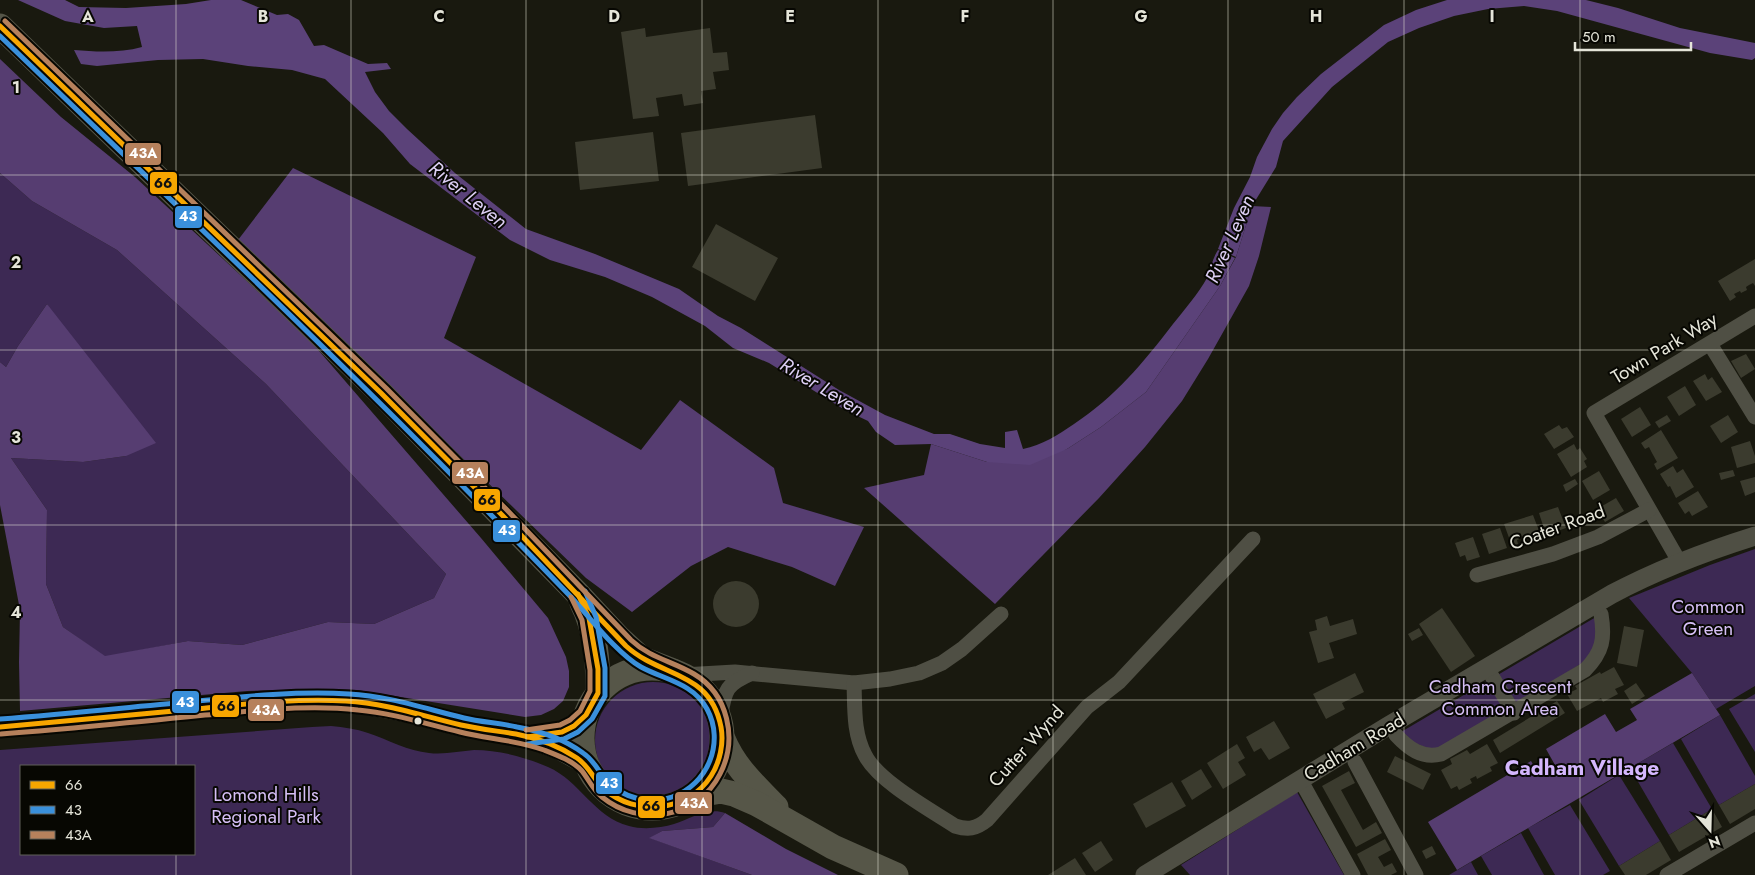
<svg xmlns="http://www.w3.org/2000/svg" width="1755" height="875" font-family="Jost,sans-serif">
<rect width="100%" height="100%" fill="#19190f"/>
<g fill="#3d2954" fill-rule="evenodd">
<polygon points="0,173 32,201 117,250 266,384 446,574 434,598 374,624 328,622 242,645 188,641 105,657 63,627 46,584 47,510 11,458 83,462 126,456 47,304 18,346 6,367 0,362"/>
<polygon points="1755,549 1755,686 1716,709 1692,673 1629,598 1710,565"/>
<polygon points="1601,614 1599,652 1441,754 1396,735"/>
<circle cx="653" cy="740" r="58"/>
<polygon points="1755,694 1755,752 1729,709"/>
<polygon points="1720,715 1755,776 1755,784 1719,805 1681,739"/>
<path d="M331,726C344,727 356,729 368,733C389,740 408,751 429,753C444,755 460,751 474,750C499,750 525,757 548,767C580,781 594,817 629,826C643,830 661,828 674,824C691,819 707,807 725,813L713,827L662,831L650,838L752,875H0V750L312,727ZM21,766H194V854H21Z"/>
<polygon points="1673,743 1712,809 1669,835 1630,768"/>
<polygon points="1619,775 1660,841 1619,866 1579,800"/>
<polygon points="1297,792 1344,875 1190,875 1181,865"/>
<polygon points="1570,805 1610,871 1603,875 1555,875 1528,828"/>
<polygon points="1521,833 1544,875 1492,875 1481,856"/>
<polygon points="1471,862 1478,875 1449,875"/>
</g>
<g fill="#563d71">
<polygon points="0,59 61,117 135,177 307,337 481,538 548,618 566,657 569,671 569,687 563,701 554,709 541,715 525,717 357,690 322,689 247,691 20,711 19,662 20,610 0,505 0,362 6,367 18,346 47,304 156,443 126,456 83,462 11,458 47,510 46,584 63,627 105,656 188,641 242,645 328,622 374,624 434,598 446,574 266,384 117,250 32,201 0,173"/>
<polygon points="293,168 476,257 444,338 641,450 680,400 774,468 783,503 864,527 835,586 792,567 728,547 691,566 632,612 586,578 238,240"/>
<polygon points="1252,206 1271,207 1259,256 1249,286 1208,359 1182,401 1145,447 1099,498 995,604 864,488 924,475 931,444 987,462 1067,449 1101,427 1146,392 1220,286 1236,257"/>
<polygon points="1692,673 1720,715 1457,870 1428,822 1531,761 1539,775 1555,765 1546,749 1605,714 1616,732 1637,720 1630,709"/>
<polygon points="725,813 786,849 838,875 752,875 649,838 662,831 713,827"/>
</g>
<g fill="#5b4279">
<path d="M18,0H65L79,7L126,8L186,4L211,0H241L277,15L288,14L299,20L314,46L324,45L368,64L387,63L391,69L365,72L375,92L389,111L407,129L455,173L526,229L595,254L679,289L718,316L741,328L839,390L885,415L934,434H950L980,444L1005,448V432L1017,430L1023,449C1042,445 1058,435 1074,424C1115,397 1143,363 1173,324C1184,310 1198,294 1207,278C1211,269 1212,259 1218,250L1235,258L1220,286L1146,392L1101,427L1067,449L1030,465L987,462L931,444L895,445L876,432L868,421L845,410L769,363L733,348L705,326L652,297L605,277L550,260L510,240L410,164L383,133L325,79L292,70L248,66L203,59L158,60L97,66L81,64L74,50C97,52 120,53 142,47L137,26L104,28L65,21Z"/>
<polygon points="1447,0 1586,0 1618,8 1680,28 1755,43 1755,58 1752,60 1710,53 1557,11 1524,6 1488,9 1454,16 1419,28 1388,42 1332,87 1283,141 1276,167 1252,206 1236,257 1218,249 1234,208 1250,177 1257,157 1272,129 1283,113 1297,97 1321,74 1384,25 1416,10"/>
</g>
<g fill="#3b3b2e">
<polygon points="645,28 646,37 710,28 713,53 727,52 729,70 713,72 716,89 701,91 703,103 684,106 682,94 656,98 659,116 633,119 621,32"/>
<polygon points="815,115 822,168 688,186 681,133"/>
<polygon points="653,132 659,181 580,190 575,142"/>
<polygon points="716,224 778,258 755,301 692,267"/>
<polygon points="1755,259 1755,286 1753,283 1749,285 1746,287 1747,290 1741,293 1740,291 1734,294 1736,297 1730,301 1718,281"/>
<polygon points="1746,354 1755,369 1741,378 1731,361"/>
<polygon points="1705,374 1708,380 1712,377 1722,392 1706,401 1693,381"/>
<polygon points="1685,386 1696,405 1679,416 1667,397"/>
<polygon points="1640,407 1651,425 1632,437 1621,419"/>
<polygon points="1667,415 1671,421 1659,428 1655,422"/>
<polygon points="1728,415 1738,432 1721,443 1710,426"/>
<polygon points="1559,425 1562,429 1567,427 1574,437 1554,449 1544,434"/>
<polygon points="1661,430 1678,458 1657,470 1654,464 1657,462 1652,453 1649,447 1645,449 1641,443"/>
<polygon points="1750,441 1755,456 1755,463 1737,468 1731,447"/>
<polygon points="1574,444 1577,450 1580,448 1587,459 1584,461 1587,467 1571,477 1557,454"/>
<polygon points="1673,466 1677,473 1683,469 1694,487 1676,498 1670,486 1668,487 1660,474"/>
<polygon points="1733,470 1735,476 1721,480 1719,473"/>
<polygon points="1599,471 1610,490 1593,500 1582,481"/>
<polygon points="1755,477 1755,492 1745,496 1740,481"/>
<polygon points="1575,479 1578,484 1566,492 1563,485"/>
<polygon points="1698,491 1708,507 1692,516 1689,511 1685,514 1678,503"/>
<polygon points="1616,498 1624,511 1605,522 1597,509"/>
<polygon points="1558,507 1566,528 1546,535 1539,513"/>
<polygon points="1533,515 1541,536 1534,539 1532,535 1525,537 1517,540 1518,544 1512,546 1504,524"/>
<polygon points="1500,528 1507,548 1489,554 1482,534"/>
<polygon points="1473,537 1480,557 1467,561 1465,555 1460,557 1455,543"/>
<circle cx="736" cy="604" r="23"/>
<polygon points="1442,608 1475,656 1451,672 1419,624"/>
<polygon points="1327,616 1330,626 1353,619 1357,634 1329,643 1334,658 1318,663 1309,632 1317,630 1315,620"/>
<polygon points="1624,626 1644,630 1637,667 1617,663"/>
<polygon points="1419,628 1423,635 1412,641 1408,634"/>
<polygon points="1614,667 1624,685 1615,689 1618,694 1603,702 1601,698 1577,711 1567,694 1577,689 1575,686 1600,672 1601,674"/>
<polygon points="1355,673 1364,692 1342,703 1345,709 1326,719 1313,694"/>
<polygon points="1636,683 1645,696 1632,704 1624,691"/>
<polygon points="1557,701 1565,713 1500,753 1493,740"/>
<polygon points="1274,721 1290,748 1269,760 1261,748 1254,752 1246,737"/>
<polygon points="1237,744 1245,758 1238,762 1246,775 1223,789 1207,763"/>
<polygon points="1487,744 1498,763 1490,767 1492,771 1477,779 1476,776 1470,779 1472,783 1459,790 1457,786 1451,789 1441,770 1452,764 1450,759 1467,750 1470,754"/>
<polygon points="1395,756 1431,774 1423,790 1387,772"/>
<polygon points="1201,769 1212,787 1192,800 1181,781"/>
<polygon points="1349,771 1355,783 1341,790 1363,830 1376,822 1382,833 1356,847 1322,786"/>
<polygon points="1172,782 1186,806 1146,828 1133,804"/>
<polygon points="1755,784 1755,809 1730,824 1719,805"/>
<polygon points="1712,809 1722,827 1679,852 1669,835"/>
<polygon points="1385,839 1391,850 1378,857 1384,867 1392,863 1397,872 1391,875 1368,875 1357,854"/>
<polygon points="1101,841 1113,860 1095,872 1082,853"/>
<polygon points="1660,841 1671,860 1646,875 1625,875 1619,866"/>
<polygon points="1432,846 1436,854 1426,859 1422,851"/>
<polygon points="1075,858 1086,875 1048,875"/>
</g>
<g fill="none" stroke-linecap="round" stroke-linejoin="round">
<g stroke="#4f4f44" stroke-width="15">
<polyline points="1710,344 1755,417"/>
<polyline points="1680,563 1594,413 1755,316"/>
<polyline points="1477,575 1553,554 1598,537 1649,510"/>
<polyline points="1487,668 1514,713"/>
<polyline points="683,675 735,672 854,683 890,679 919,673 942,663 962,649 1001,614"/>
<path d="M854,683C855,707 853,733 865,755C878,781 929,809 955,826C968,830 976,829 987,820L1087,707L1119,682L1253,539"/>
<path d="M720,719C725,691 724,685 752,673"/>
<path d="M1396,735C1408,748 1422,759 1441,754L1585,670C1603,652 1605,638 1601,614"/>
<polyline points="1355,762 1416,875"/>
<polyline points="1300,779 1353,875"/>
<polyline points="1667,875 1755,823"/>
</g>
<path stroke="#4f4f44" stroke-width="19" d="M1145,875L1388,726L1612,594C1657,570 1707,551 1755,536"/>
<g stroke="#5a5a4d" stroke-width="21">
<polyline points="0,727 269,702 349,701 408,712 467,727 527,737 559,749 586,764"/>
<path d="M530,737C555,735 567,733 586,715"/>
</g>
<g stroke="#565648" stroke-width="25">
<polyline points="0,26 383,395 577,593 619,638 642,659 673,671"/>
<path d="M582,603C596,630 598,663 598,693"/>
<circle cx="652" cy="738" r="70"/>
<path d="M723,739C735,768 755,785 776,807"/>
<polyline points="693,796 721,791 734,794 757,804 833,847 896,875"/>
</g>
<g stroke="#070702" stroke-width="9">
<g id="bus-1">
<path d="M0,26L381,393L502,515L626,646C661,678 710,670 721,727C724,743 720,762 711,776C688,812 636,817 604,789C594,780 589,766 577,758C559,746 537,738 516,734C498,731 479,729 461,725C423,716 385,703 346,701C296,698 246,704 196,709C131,715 65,721 0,727"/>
<polyline points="527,737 562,732 574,726 586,715 598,693 598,669 589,618 578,594"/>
</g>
</g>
<g stroke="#070702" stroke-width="9">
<g id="bus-2">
<path d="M0,36C134,165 269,292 401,424C458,481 515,539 571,597C585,612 598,629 613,644C621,652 630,661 641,667C665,680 693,683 707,709C725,742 708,785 672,797C650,805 622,798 606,780C598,771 594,760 583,753C564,739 540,731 517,727C499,723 481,722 464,718C426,709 389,696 349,694C299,691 247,696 197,701C131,707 66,714 0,719"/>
<polyline points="528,744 564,739 578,732 592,719 605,696 605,668 596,617 585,591"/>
</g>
</g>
<g stroke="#070702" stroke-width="9">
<g id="bus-3">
<polyline points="526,730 560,725 570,720 580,711 590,691 590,670 582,620 571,597"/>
<path d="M1,734C69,729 137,722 205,715C255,711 307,704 358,710C393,713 426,724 460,732C488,739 517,740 544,750C557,755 573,761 582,771C589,780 593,790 602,797C640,828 698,818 720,774C738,739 728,694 694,674C672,661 650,658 631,640L507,510L386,388L5,21"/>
</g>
</g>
<use href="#bus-1" stroke="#f7a600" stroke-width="5"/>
<use href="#bus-2" stroke="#3a90db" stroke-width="5"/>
<use href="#bus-3" stroke="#b6815c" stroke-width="5"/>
</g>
<path fill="none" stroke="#e5e5d9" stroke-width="1" stroke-opacity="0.55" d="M176,0V766M351,0V875M526,0V875M702,0V875M878,0V875M1053,0V875M1228,0V875M1404,0V875M1580,0V875M0,175H1755M0,350H1755M0,525H1755M0,700H1755M176,854V875"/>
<circle fill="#e5e5d9" stroke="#070702" stroke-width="2" cx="418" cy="721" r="4.5"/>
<g text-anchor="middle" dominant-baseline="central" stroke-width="4" stroke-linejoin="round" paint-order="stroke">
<g font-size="19" fill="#e5e5d9" stroke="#070702">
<text transform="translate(1664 348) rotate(-31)">Town Park Way</text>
<text transform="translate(1557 527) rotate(-20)">Coater Road</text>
<text transform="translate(1026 746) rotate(-48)">Cutter Wynd</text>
<text transform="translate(1354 747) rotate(-31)">Cadham Road</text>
</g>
<g font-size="19" fill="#d6bff6" stroke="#070702">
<text x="1708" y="606">Common<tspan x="1708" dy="22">Green</tspan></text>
<text x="1500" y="686">Cadham Crescent<tspan x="1500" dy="22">Common Area</tspan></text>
<text x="266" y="794">Lomond Hills<tspan x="266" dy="22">Regional Park</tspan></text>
</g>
<g font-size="20" font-style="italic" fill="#dccef3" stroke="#070702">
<text transform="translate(468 195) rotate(39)">River Leven</text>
<text transform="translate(1230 239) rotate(-66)">River Leven</text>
<text transform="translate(822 387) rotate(31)">River Leven</text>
</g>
<g font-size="21" font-weight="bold" fill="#d4b7fd" stroke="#070702">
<text x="1582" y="768">Cadham Village</text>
</g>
</g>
<g font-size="16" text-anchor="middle" font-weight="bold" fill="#e5e5d9" stroke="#070702" stroke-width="4" stroke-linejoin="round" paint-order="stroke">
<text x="88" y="22">A</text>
<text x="263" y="22">B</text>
<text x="439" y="22">C</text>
<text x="614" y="22">D</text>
<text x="790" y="22">E</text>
<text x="965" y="22">F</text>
<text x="1141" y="22">G</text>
<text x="1316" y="22">H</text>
<text x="1492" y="22">I</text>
<text x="16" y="93">1</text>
<text x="16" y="268">2</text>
<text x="16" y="443">3</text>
<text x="16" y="618">4</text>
</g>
<g stroke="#070702" stroke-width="2">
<rect x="124" y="142" width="38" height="24" rx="5" fill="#b6815c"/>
<rect x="149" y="171" width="29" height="24" rx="5" fill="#f7a600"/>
<rect x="174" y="205" width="29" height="24" rx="5" fill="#3a90db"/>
<rect x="451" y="461" width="38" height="24" rx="5" fill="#b6815c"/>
<rect x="473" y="488" width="28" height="24" rx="5" fill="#f7a600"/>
<rect x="492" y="519" width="29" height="24" rx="5" fill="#3a90db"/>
<rect x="171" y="690" width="29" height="24" rx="5" fill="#3a90db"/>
<rect x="211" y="694" width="29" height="24" rx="5" fill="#f7a600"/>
<rect x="247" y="698" width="38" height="24" rx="5" fill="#b6815c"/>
<rect x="595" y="771" width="28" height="24" rx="5" fill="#3a90db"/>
<rect x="674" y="791" width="39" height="24" rx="5" fill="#b6815c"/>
<rect x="637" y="795" width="29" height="24" rx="5" fill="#f7a600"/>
</g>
<g font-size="14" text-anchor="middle" font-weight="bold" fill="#fff">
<text x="143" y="158">43A</text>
<text x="188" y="221">43</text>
<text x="470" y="478">43A</text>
<text x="507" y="535">43</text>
<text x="185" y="707">43</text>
<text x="266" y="715">43A</text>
<text x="609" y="788">43</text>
<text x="694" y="808">43A</text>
</g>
<g font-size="14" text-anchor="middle" font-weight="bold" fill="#111">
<text x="163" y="188">66</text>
<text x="487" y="505">66</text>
<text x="226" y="711">66</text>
<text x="651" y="811">66</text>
</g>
<rect x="20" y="765" width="175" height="90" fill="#070702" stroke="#606058"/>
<rect x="30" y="781" width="25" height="8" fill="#f7a600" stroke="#606058"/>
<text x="65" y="790" font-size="15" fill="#e5e5d9">66</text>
<rect x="30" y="806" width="25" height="8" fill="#3a90db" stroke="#606058"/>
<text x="65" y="815" font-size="15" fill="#e5e5d9">43</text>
<rect x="30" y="831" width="25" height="8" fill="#b6815c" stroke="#606058"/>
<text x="65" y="840" font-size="15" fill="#e5e5d9">43A</text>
<g transform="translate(1710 830) rotate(160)" stroke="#070702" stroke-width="4" paint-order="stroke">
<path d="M0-4L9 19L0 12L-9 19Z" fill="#e5e5d9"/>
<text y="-8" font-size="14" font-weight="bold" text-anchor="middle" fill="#e5e5d9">N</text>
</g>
<path d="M1575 42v8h116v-8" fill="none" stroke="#e5e5d9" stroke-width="2.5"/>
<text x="1582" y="42" font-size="15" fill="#e5e5d9" stroke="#070702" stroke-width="4" paint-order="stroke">50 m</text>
</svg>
